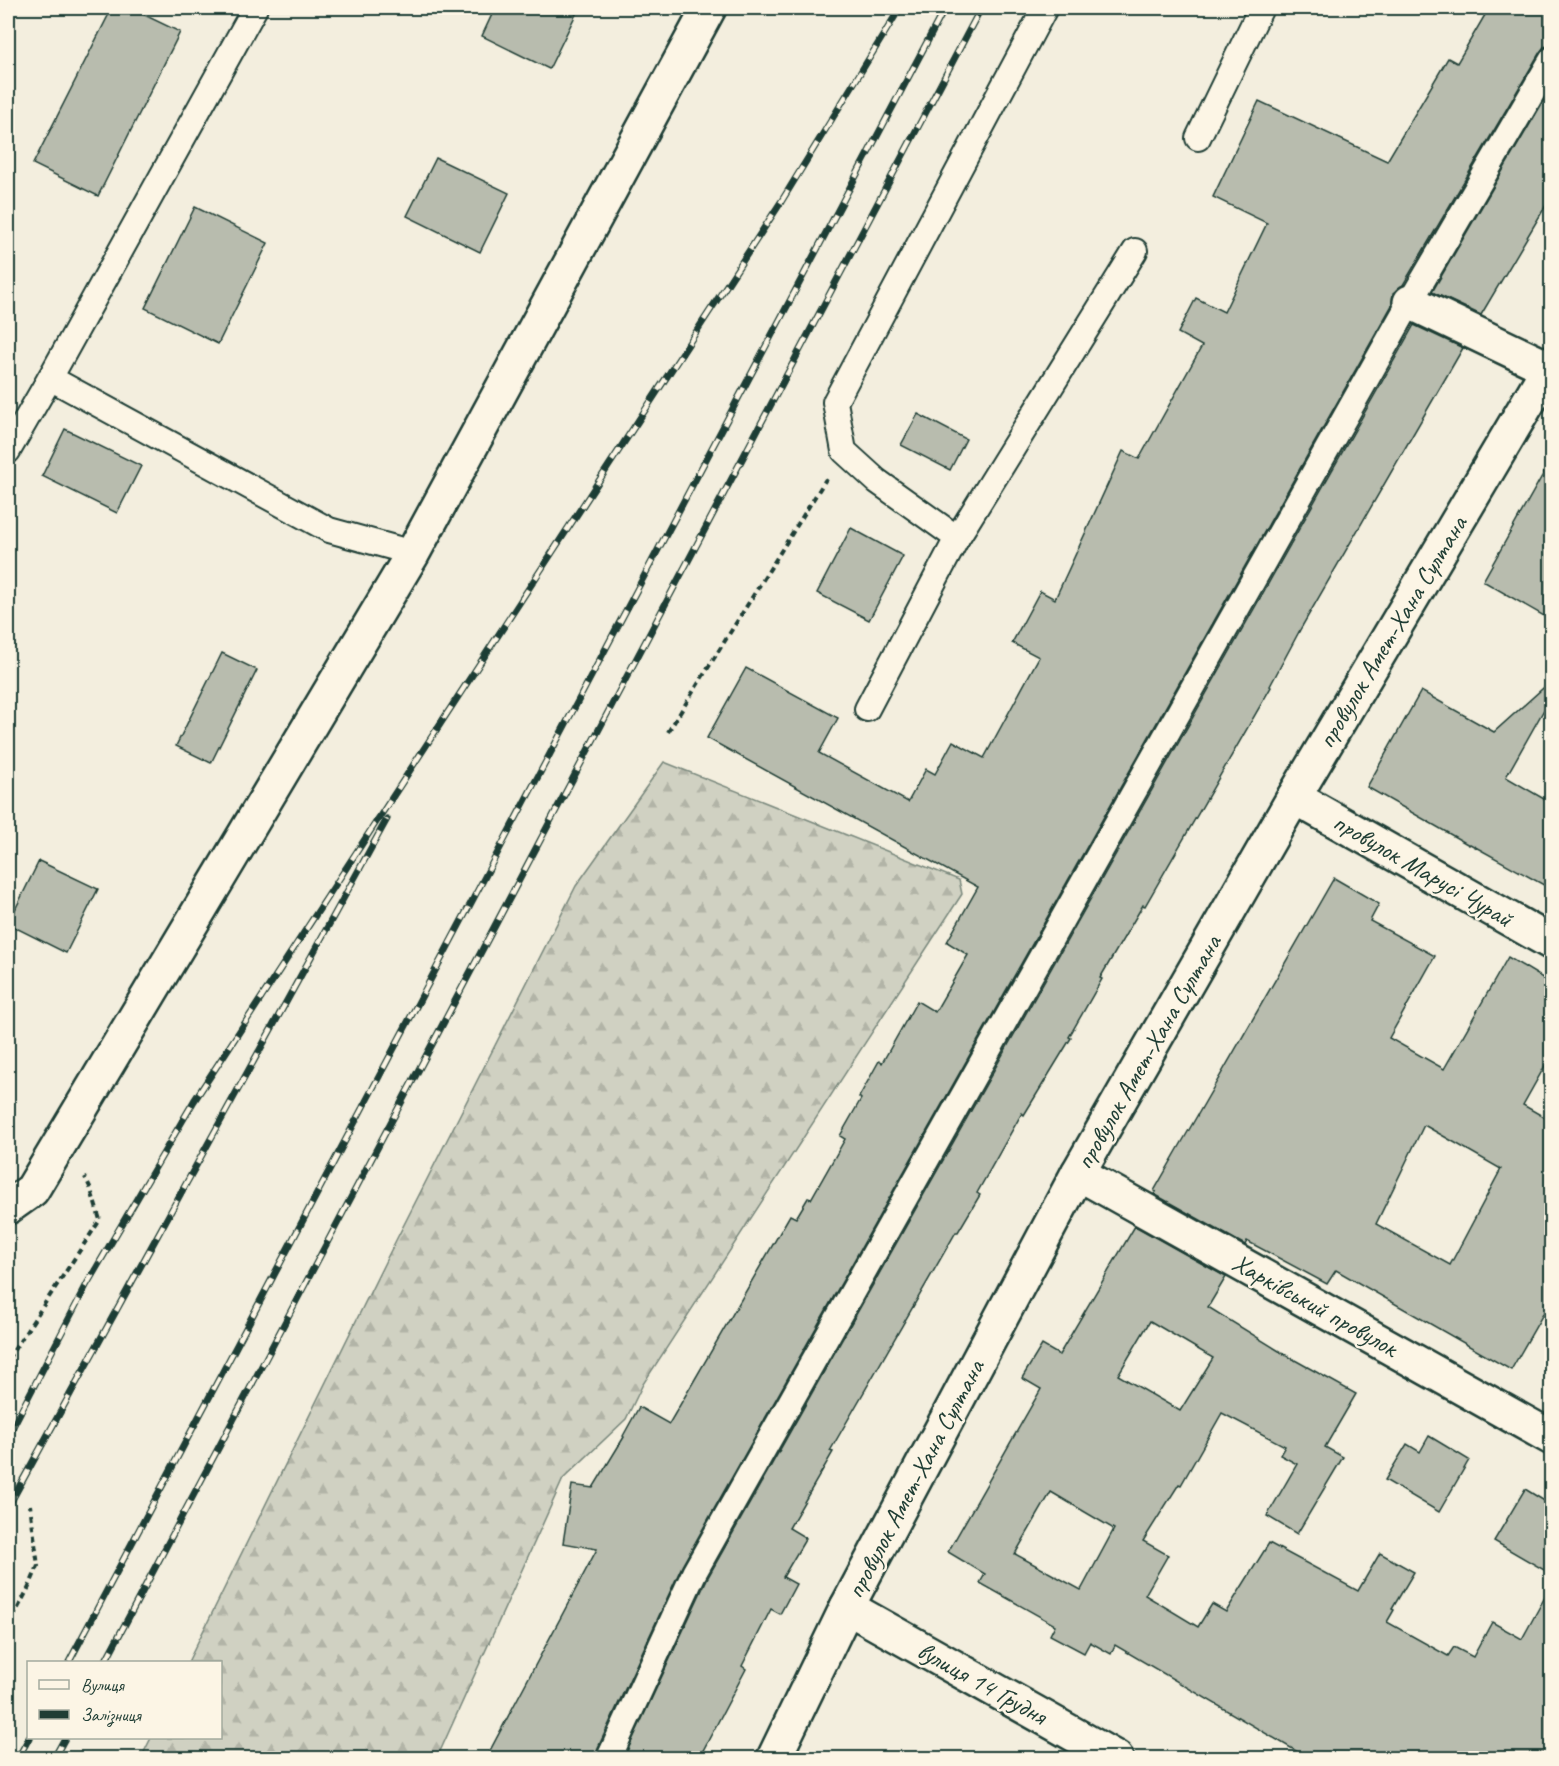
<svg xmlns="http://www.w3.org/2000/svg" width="1559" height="1766" font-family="Caveat,sans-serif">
<defs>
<pattern id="forest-firs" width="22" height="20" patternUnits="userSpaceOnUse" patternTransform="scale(1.5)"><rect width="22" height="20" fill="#d0d1c2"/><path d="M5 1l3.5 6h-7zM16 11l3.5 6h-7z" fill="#b2b4a7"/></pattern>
</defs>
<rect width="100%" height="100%" fill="#f3eede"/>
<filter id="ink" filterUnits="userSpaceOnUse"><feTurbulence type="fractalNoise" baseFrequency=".0167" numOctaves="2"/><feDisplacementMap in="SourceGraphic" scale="12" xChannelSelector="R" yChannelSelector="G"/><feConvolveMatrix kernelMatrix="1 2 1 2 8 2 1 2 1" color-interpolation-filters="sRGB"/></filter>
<g filter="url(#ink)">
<polygon fill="url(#forest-firs)" stroke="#78877b" stroke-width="1.5" points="664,762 959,880 962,894 643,1384 626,1419 563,1479 437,1758 141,1758 151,1738 220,1738 220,1662 188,1662 386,1260 576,886"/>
<g fill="#b8bcae" stroke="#1f3d34" stroke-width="1.5" fill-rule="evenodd">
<polygon points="112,8 130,8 180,32 98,196 33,164"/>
<polygon points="495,8 579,8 549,69 482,36"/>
<polygon points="1489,8 1551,8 1551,45 1544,47 1540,52 1403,285 1393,293 1392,305 682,1566 596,1752 595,1758 486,1758 597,1549 563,1543 572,1485 593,1488 624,1437 623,1436 639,1407 669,1424 790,1215 796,1218 808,1198 811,1199 845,1139 840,1136 861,1099 859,1097 879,1061 882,1063 917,1001 935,1012 968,955 947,942 978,887 707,738 746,668 838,718 819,753 908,802 926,769 935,774 953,741 984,758 1039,657 1012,643 1040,591 1055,599 1123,451 1139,459 1202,346 1178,333 1196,298 1224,312 1267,223 1213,197 1259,101 1387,161 1448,58 1457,63"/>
<polygon points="1551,88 1551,197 1481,315 1432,292"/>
<polygon points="436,158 509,193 480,252 407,216"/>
<polygon points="195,207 268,243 218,344 145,308"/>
<polygon points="1414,325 1463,348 1301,628 1270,686 1271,687 1145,906 1143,905 1100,978 1102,979 1069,1037 1071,1038 1024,1115 1022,1113 977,1193 980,1195 958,1232 956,1232 830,1451 833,1452 789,1528 806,1538 783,1577 796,1584 780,1614 771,1609 742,1666 746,1669 699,1758 624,1758 707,1579"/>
<polygon points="918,414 966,439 950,470 901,445"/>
<polygon points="65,429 141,466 117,513 42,476"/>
<polygon points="1551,460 1551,620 1483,581"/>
<polygon points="851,528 903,556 869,620 817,593"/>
<polygon points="222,653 257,670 211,763 176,746"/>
<polygon points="1551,681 1551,697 1506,777 1551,803 1551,889 1470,844 1469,845 1367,787 1421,691 1494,732"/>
<polygon points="39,861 98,889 66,953 8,924"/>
<path d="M1334,878L1379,904L1370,921L1435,956L1389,1038L1444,1069L1508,957L1551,983V1055L1523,1105L1551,1121V1300L1511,1370L1336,1270L1327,1284L1247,1241L1245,1245L1154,1194L1156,1192L1154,1191L1178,1149ZM1424,1125L1501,1169L1450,1265L1376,1224Z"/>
<path d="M1135,1226L1226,1277L1208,1307L1284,1354L1356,1394L1325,1447L1343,1457L1297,1534L1267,1516L1297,1464L1280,1455L1285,1446L1222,1413L1181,1485L1179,1484L1143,1541L1168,1555L1145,1595L1198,1627L1212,1604L1226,1612L1269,1543L1358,1591L1380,1553L1414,1572L1392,1609L1394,1610L1387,1622L1448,1656L1454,1647L1473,1657L1492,1622L1522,1639L1551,1586V1758H1308L1115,1645L1111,1654L1090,1642L1084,1653L1050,1635L1055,1625L980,1583L985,1574L948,1552L1041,1389L1022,1378L1042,1345L1059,1355ZM1150,1321L1213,1358L1180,1411L1118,1375ZM1051,1492L1114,1529L1081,1590L1015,1554Z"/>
<polygon points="1429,1436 1469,1460 1439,1512 1385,1480 1407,1444 1420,1452"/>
<polygon points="1525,1489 1551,1505 1551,1574 1494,1541"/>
</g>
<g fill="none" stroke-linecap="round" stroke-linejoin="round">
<g stroke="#1f3d34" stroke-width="28">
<g id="lane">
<polyline points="1198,138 1261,8"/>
<polyline points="50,378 255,8"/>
<polyline points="8,451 50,378 329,530 413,553"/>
<polyline points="957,538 1135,251"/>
<polyline points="867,709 957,538 877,481 844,451 835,402 1045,8"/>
<polyline points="609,1758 694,1573 1410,302 1552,59"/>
</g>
</g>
<g stroke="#1f3d34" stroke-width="38">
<g id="street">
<polyline points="1410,302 1548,368"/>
<polyline points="1294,797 1552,943"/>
<polyline points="1078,1173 1552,1438"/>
<polyline points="8,1207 32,1190 413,553 709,8"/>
<polyline points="847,1607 1116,1758"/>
<polyline points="774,1758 847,1607 1078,1173 1294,797 1552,362"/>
</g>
</g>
<g stroke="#1f3d34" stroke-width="4" stroke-dasharray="6 4.5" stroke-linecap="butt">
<polyline points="668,732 826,479"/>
<polyline points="8,1359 100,1220 90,1187 85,1177"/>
<polyline points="8,1627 29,1587 38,1566 30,1505"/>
</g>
<use href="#lane" stroke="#fcf5e5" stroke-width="24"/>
<use href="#street" stroke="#fcf5e5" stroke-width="33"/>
<g stroke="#1f3d34" stroke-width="7">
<g id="rail">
<polyline points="8,1436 87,1284 194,1101 781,202 900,8"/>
<polyline points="8,1507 387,819"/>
<polyline points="69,1662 945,8"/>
<polyline points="105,1662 981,8"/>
<polyline points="18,1758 29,1738"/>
<polyline points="54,1758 65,1738"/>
</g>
</g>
<use href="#rail" stroke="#fcf5e5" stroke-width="4.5" stroke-dasharray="14" stroke-linecap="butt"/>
</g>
</g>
<g text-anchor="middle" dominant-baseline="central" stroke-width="5" stroke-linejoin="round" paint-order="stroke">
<g font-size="26" fill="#1f3d34" stroke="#fcf5e5">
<text transform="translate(1392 632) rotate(-59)">провулок Амет-Хана Султана</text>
<text transform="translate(1423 870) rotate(30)">провулок Марусі Чурай</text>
<text transform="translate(1148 1052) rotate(-60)">провулок Амет-Хана Султана</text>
<text transform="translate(1315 1305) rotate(29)">Харківський провулок</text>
<text transform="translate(915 1479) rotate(-62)">провулок Амет-Хана Султана</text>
<text transform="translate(982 1683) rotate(29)">вулиця 14 Грудня</text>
</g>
</g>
<rect width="1559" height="1766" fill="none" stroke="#fcf5e5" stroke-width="30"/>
<rect x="15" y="15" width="1529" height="1736" fill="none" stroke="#1f3d34" stroke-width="2" filter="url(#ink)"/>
<rect x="27" y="1661" width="195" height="78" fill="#fcf5e5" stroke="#a4ab9e" stroke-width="1.5"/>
<rect x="39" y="1680" width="30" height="9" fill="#fcf5e5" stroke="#a4ab9e" stroke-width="1.5"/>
<text x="81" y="1691" font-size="18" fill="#1f3d34">Вулиця</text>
<rect x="39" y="1710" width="30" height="9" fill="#1f3d34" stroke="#a4ab9e" stroke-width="1.5"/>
<text x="81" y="1721" font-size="18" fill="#1f3d34">Залізниця</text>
</svg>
